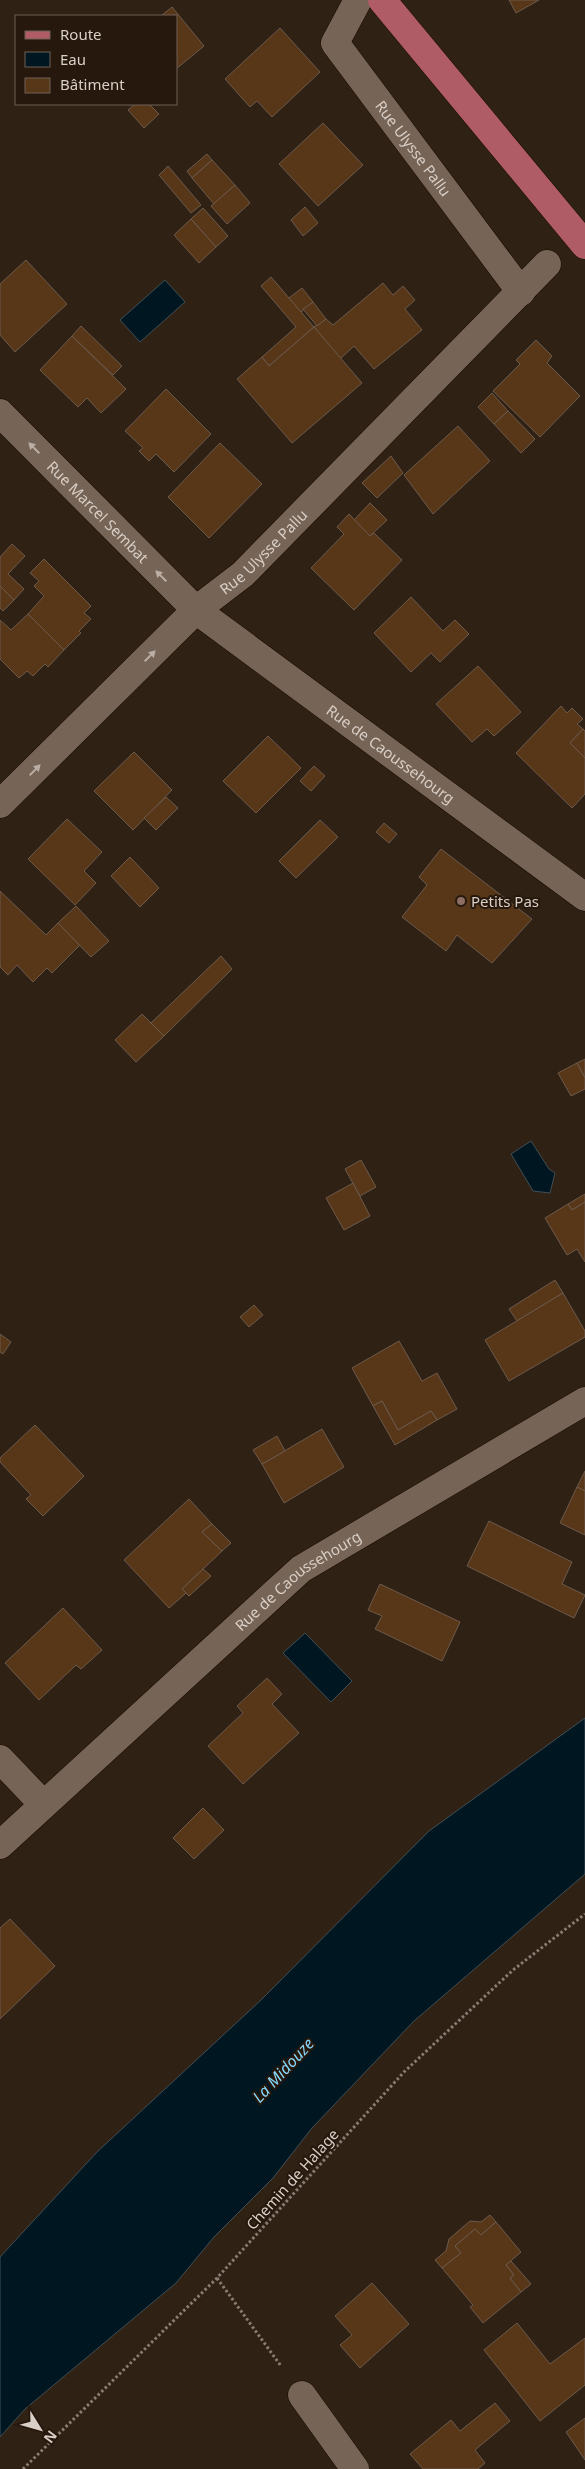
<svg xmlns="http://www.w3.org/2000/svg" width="585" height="2469" font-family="'Noto Sans',sans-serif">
<rect width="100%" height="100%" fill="#302115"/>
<g fill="#001722" stroke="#414e54">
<polygon points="165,280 185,302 140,342 120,320"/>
<polygon points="531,1141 549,1169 555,1173 550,1193 533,1191 511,1154"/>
<polygon points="305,1633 352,1681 331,1702 283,1653"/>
<polygon points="585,1718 585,1874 414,2021 312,2128 273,2178 214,2237 176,2283 25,2409 0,2437 0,2257 97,2152 261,2000 429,1831"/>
</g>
<g fill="#583719" stroke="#6c5a4c">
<polygon points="509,0 539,0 516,13"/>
<polygon points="172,7 204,46 176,69 176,16 161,16"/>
<polygon points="280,28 320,72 272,117 257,101 250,107 225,79"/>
<polygon points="135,104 149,104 159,114 144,128 128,110"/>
<polygon points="323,123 363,165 318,206 279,164"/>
<polygon points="207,154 212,160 192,178 187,171"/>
<polygon points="212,160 235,185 214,204 192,178"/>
<polygon points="168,166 201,205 191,213 159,175"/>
<polygon points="235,185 250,203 227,224 211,206"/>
<polygon points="305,207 318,223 303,236 291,220"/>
<polygon points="203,208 228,236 216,247 191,219"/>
<polygon points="191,219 216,247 199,263 174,235"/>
<polygon points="26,260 67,304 15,352 0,335 0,284"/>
<polygon points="271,277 314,327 269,366 262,357 296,327 261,286"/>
<polygon points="383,283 393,295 403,286 415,300 405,309 422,330 374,369 354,346 340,359 314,327 326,319 333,325"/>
<polygon points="302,288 313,302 301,312 289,298"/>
<polygon points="313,302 326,319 317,326 303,309"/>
<polygon points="81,326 122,366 113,375 72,336"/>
<polygon points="314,327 362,383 292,443 237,379 262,357 269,366"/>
<polygon points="72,336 126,389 101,413 87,398 78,407 40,370"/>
<polygon points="536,340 552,356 547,363 580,396 540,437 493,391 520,364 516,360"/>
<polygon points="166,389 211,434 174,472 156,454 149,461 139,451 143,448 125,431"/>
<polygon points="492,393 508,411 494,424 478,407"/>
<polygon points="508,411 535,439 521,453 494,424"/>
<polygon points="458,426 490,461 433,514 404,475"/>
<polygon points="220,443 262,484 209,538 168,497"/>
<polygon points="391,456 403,473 377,498 362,483"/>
<polygon points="370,503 387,520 370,536 354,520"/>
<polygon points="349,514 370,536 374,533 402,560 354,610 311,568 344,534 337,527"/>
<polygon points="12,544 25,556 8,574 24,589 14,600 0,586 0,557"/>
<polygon points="44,559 91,606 84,613 91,619 79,631 81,633 64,650 28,614 44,596 34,586 39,581 30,573"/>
<polygon points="0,586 14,600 3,611 0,608"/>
<polygon points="411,597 443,631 455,620 469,634 440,662 431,653 411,672 374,633"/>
<polygon points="28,614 64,650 48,667 45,664 33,676 27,671 19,678 0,659 0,620 11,630"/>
<polygon points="478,666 521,712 494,736 487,729 472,742 436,704"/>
<polygon points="561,706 567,713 572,708 583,719 577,724 583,729 570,743 585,758 585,794 572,808 516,753"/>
<polygon points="583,729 585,731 585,758 570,743"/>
<polygon points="268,736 301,768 256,813 223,781"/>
<polygon points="134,752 172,790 133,830 94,791"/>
<polygon points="314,766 325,776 311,791 300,781"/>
<polygon points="166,797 178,808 156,830 144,818"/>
<polygon points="67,819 102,852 84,871 96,883 75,905 28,859"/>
<polygon points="320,820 338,837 296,878 279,861"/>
<polygon points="384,823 397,834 389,843 376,832"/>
<polygon points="441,849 532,919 492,963 457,935 446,951 402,917 427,885 419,877"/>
<polygon points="130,857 159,888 140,907 111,876"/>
<polygon points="0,891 46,935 58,923 80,945 52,973 47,968 33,982 17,965 8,975 0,967"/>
<polygon points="76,906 109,941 91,957 58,923"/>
<polygon points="221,956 232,969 164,1036 151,1023"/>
<polygon points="142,1014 164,1036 136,1062 115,1040"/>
<polygon points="585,1059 585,1078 577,1063"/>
<polygon points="577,1063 585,1078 585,1089 571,1096 558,1073"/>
<polygon points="361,1160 376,1187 360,1196 345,1169"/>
<polygon points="353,1183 370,1216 344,1230 326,1198"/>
<polygon points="585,1194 585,1202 572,1210 568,1204"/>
<polygon points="585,1202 585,1262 577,1249 567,1255 545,1218 568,1204 572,1210"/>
<polygon points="555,1280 563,1293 517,1321 509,1309"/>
<polygon points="563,1293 585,1331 585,1337 509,1381 485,1340"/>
<polygon points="254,1305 263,1315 249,1327 240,1317"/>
<polygon points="0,1334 11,1342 3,1354 0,1352"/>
<polygon points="399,1341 422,1381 437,1373 457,1409 437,1420 431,1411 398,1430 382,1401 373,1406 352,1368"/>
<polygon points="382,1401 398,1430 431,1411 437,1420 395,1445 373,1406"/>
<polygon points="35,1425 84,1476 43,1516 26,1499 31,1495 0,1462 0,1458"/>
<polygon points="322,1429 344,1467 284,1503 262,1464"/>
<polygon points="277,1436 285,1451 262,1464 253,1450"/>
<polygon points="585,1471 585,1491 577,1487"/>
<polygon points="577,1487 585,1491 585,1535 560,1523"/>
<polygon points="189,1499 212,1524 202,1532 222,1551 182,1589 186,1593 169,1608 124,1560"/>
<polygon points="489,1521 572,1562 562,1584 585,1595 574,1618 467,1566"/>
<polygon points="212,1524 231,1543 222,1551 202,1532"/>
<polygon points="203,1569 211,1576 189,1596 182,1589"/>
<polygon points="380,1584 460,1622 442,1661 375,1629 382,1616 368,1610"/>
<polygon points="63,1608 102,1650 81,1669 76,1665 39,1700 5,1663"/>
<polygon points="267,1678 282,1694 272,1704 299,1733 243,1784 208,1746 243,1713 237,1706"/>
<polygon points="203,1808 224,1830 194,1859 173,1838"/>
<polygon points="10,1919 55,1966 0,2019 0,1928"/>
<polygon points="490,2215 496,2222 481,2235 475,2229 455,2246 461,2253 442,2268 435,2260 446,2251 449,2239 470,2221 481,2222"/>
<polygon points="496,2222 521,2252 506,2265 514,2275 510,2278 521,2292 483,2323 470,2307 473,2305 442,2268 461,2253 455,2246 475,2229 481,2235"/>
<polygon points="511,2261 531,2284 521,2292 510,2278 514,2275 506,2265"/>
<polygon points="372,2283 409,2324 360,2368 340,2345 352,2335 335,2316"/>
<polygon points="517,2323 550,2364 585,2338 585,2385 540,2421 484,2350"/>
<polygon points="495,2403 510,2421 475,2450 485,2463 478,2469 423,2469 410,2454 451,2420 460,2431"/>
<polygon points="585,2418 585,2460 566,2432"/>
</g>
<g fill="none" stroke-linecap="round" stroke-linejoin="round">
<g stroke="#180a02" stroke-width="29">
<g id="minor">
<path id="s1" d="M358,0L335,43L521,292"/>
<path id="s2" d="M0,413L196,610L585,897"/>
<path id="s3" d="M0,804L196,610L243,574L547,264"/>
<polyline points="0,1759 43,1804"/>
<path id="s4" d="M0,1845L301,1569L585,1401"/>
<polyline points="302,2395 355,2469"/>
</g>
</g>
<g stroke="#180a02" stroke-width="29">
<polyline id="major" points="382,0 585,245"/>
</g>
<g stroke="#8a7d73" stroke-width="3" stroke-dasharray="2.5 2.5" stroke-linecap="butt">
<polyline points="217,2278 281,2366"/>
<polyline points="23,2469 217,2278 404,2072 513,1970 585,1914"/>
</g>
<use href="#minor" stroke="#766456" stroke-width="28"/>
<use href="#major" stroke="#af5c67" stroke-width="28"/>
</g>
<defs><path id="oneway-solid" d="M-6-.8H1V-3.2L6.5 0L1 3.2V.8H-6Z" transform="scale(1.25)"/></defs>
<g fill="#bbafa5">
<use href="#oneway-solid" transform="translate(34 448) rotate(-135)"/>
<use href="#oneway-solid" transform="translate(161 576) rotate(-135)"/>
<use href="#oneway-solid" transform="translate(150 656) rotate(-45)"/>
<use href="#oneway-solid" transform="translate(35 770) rotate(-45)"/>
</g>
<circle fill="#8d6e63" stroke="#26180c" stroke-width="2" cx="461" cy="901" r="5"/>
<g text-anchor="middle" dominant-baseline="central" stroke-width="4" stroke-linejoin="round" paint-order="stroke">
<g font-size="15" fill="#d9cfc7" stroke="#26180c">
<text stroke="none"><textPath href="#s1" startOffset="180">Rue Ulysse Pallu</textPath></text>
<text stroke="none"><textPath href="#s2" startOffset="139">Rue Marcel Sembat</textPath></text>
<text stroke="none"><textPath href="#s3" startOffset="365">Rue Ulysse Pallu</textPath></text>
<text stroke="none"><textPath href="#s2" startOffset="520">Rue de Caoussehourg</textPath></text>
<text stroke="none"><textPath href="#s4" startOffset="399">Rue de Caoussehourg</textPath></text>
<text transform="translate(292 2179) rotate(-48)">Chemin de Halage</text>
</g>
<g font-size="15" fill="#d9cfc7" stroke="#26180c" text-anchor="start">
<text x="471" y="901">Petits Pas</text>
</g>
<g font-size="16" font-style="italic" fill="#87d9fd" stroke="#26180c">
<text transform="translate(283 2070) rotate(-47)">La Midouze</text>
</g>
</g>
<rect x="15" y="15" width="162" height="90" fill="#26180c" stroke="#6e6157"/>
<rect x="25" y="31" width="25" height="8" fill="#af5c67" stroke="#6e6157"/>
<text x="60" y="40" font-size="15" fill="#d9cfc7">Route</text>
<rect x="25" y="52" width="25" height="15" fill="#001722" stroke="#6e6157"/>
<text x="60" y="65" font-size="15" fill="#d9cfc7">Eau</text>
<rect x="25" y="78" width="25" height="15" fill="#583719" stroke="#6e6157"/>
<text x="60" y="90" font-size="15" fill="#d9cfc7">Bâtiment</text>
<g transform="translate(40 2429) rotate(127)" stroke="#26180c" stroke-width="4" paint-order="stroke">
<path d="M0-4L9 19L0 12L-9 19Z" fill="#d9cfc7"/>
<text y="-8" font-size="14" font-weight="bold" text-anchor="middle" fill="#d9cfc7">N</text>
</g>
</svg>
